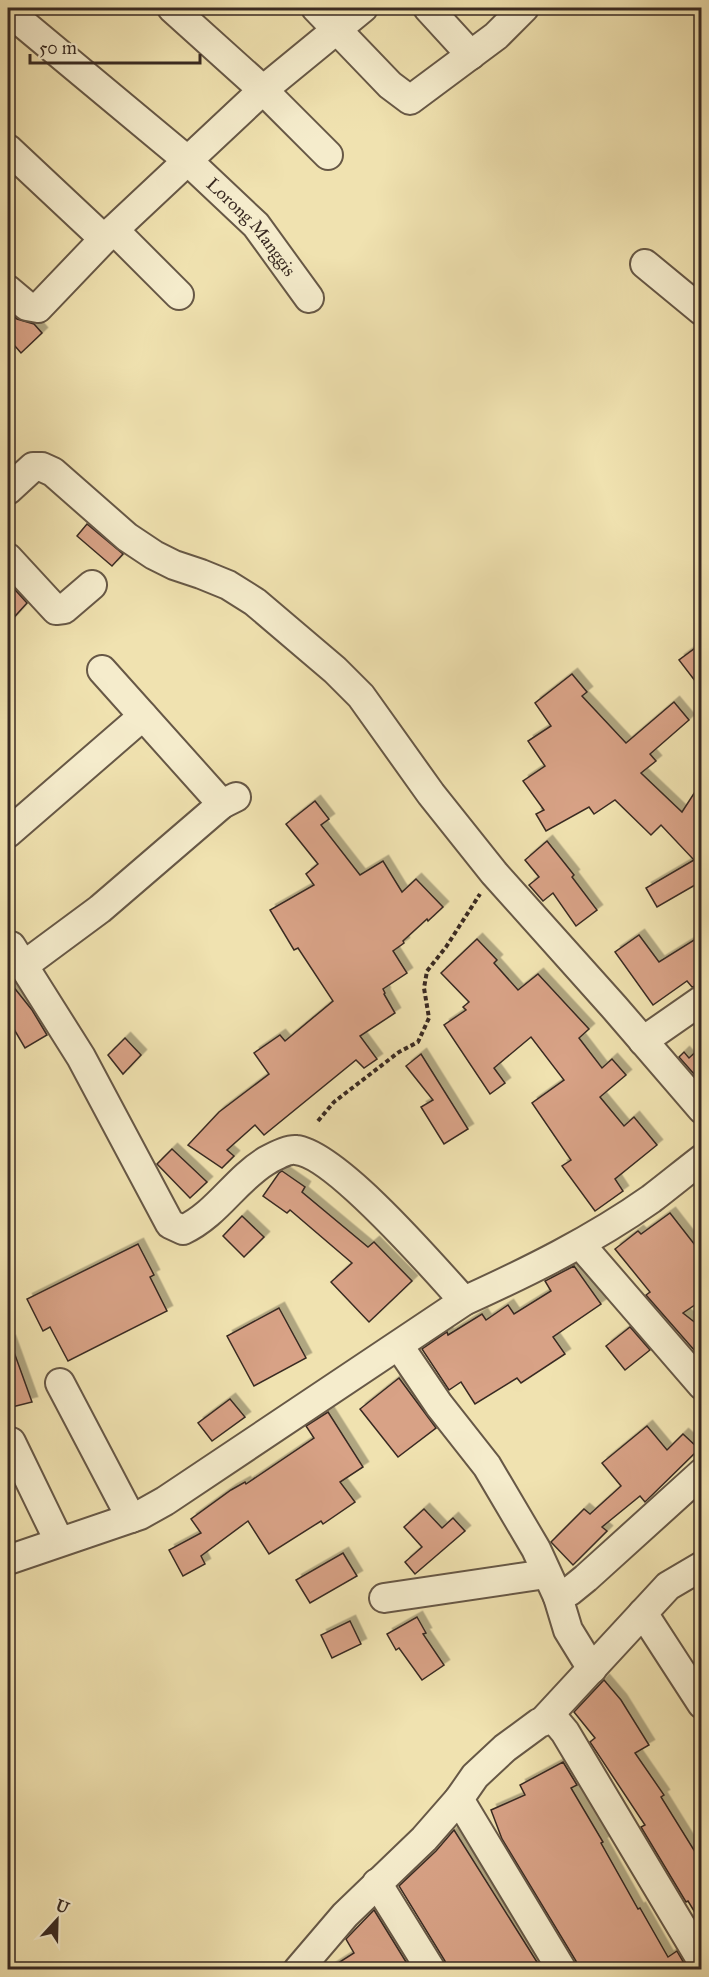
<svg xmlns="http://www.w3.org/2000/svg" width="709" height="1977" font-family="'IM FELL Great Primer',serif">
<defs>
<filter id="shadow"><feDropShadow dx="5.5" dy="-5.5" stdDeviation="0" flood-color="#0004"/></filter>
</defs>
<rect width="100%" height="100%" fill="#f0e2b0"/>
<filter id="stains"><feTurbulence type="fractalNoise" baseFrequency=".00333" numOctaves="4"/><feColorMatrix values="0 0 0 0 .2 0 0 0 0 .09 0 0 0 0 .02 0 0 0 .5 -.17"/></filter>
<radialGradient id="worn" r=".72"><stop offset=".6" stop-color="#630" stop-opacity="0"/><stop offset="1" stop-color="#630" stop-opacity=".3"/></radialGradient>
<g fill="#d8a286" stroke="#392a22" stroke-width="1.5" filter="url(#shadow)">
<polygon points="8,311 17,319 34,324 42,333 21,353 8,338"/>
<polygon points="87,524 123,554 112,566 77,536"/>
<polygon points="8,582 27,603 8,624"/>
<polygon points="702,643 702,690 679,660"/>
<polygon points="572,674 587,692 582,696 626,743 674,702 689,720 650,754 656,761 641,773 682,812 702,781 702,881 657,907 646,888 694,860 661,825 651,835 615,800 594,814 589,807 546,831 536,814 544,810 523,781 545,766 528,741 551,726 535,703"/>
<polygon points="315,801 329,819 321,825 360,875 383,861 402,892 416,879 443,907 428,921 427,919 403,941 404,943 393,951 407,973 383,989 385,993 384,994 395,1013 360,1036 377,1059 364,1068 356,1060 264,1135 255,1125 227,1150 234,1156 222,1168 188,1145 219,1112 269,1074 254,1053 280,1035 285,1041 333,1001 298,948 294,950 270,910 314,885 306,874 318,864 286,824"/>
<polygon points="547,841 574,875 572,877 597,910 576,926 553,893 543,901 529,885 539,877 525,860"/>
<polygon points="639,935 659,962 702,935 702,984 692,987 687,981 653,1005 615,952"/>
<polygon points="477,939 497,960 494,963 518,990 538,974 589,1029 579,1038 602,1068 612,1059 626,1075 600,1097 624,1126 634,1117 657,1145 615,1179 623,1191 595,1211 562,1166 571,1160 532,1103 564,1080 531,1037 494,1068 505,1083 490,1094 444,1025 466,1010 463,1007 469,1002 441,973"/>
<polygon points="8,980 32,1010 47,1035 25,1048 8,1019"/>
<polygon points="125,1038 141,1055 123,1074 108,1055"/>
<polygon points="702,1046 702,1083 679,1057 684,1052 689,1058"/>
<polygon points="421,1054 468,1129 444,1144 421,1107 433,1100 406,1066"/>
<polygon points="172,1149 207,1182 190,1198 157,1164"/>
<polygon points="282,1171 305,1187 302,1192 368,1247 374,1242 412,1281 369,1322 331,1282 352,1263 290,1210 287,1213 263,1196 279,1173"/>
<polygon points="670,1213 702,1254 702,1300 683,1313 702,1328 702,1359 646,1295 650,1292 615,1249 638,1231 641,1234"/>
<polygon points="242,1216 264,1237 244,1257 223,1236"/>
<polygon points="138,1244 154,1275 150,1277 167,1311 68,1361 50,1327 43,1331 27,1299"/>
<polygon points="574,1266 601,1304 553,1337 565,1354 521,1383 517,1378 475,1404 461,1382 449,1390 422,1349 447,1332 448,1335 482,1314 486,1320 508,1305 514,1314 551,1291 545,1281"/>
<polygon points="279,1308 306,1358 254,1386 227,1336"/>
<polygon points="630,1327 650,1350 625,1370 606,1346"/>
<polygon points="10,1341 32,1402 8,1408 8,1342"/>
<polygon points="399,1378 436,1428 398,1457 360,1409"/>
<polygon points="230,1399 245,1417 212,1441 198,1423"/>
<polygon points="328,1412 363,1467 340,1482 355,1502 323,1524 321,1521 269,1554 248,1521 201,1556 205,1564 183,1576 169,1550 201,1533 191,1519 231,1490 245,1482 246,1484 314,1438 306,1426"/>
<polygon points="647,1426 667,1450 683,1434 699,1449 645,1502 640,1496 602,1527 607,1531 573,1565 551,1542 584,1509 590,1514 621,1486 602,1463"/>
<polygon points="424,1509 442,1528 453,1518 465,1531 415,1574 405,1562 422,1547 404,1527"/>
<polygon points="343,1553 357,1576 310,1603 296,1580"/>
<polygon points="417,1617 426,1633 423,1634 444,1665 422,1680 399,1648 396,1650 387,1634"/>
<polygon points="350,1621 361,1644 332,1658 321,1635"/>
<polygon points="604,1680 621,1700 649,1745 635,1753 664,1795 661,1797 702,1863 702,1924 688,1901 686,1902 641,1827 645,1825 590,1742 595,1738 574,1712"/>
<polygon points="563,1762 577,1785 571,1788 603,1842 601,1843 638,1909 640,1908 668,1957 677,1951 688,1970 578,1970 576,1961 502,1839 491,1810 525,1795 520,1785"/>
<polygon points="454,1830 542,1970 447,1970 445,1961 399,1886 436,1851"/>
<polygon points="374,1910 411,1970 327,1970 354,1953 346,1939"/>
</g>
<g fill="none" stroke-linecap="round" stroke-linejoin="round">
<g stroke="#675846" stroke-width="32">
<g id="minor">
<polyline points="172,8 263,90 328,155"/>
<polyline points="316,8 390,85 410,100 496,36 524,8"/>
<polyline points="428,8 471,55"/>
<path id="s1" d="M8,11L187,160L256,225L309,298"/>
<polyline points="8,149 104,239 263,90 363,8"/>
<polyline points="114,230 179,295"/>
<polyline points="645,264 702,311"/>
<polyline points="8,290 27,306 38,308 104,239"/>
<polyline points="8,490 33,467 42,467 53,472 127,537 154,555 174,565 201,574 228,585 255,602 335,670 361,696 431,794 494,873 614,1007 702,1109"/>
<polyline points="8,558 56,610 64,609 92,585"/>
<polyline points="102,670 222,804"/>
<polyline points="8,833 143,716"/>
<path d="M8,947L11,946L81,1057L170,1224L183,1230C217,1214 235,1180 266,1161C273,1157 288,1149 296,1150C336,1154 434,1268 464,1301"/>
<polyline points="23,966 100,909 222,804 236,797"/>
<polyline points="643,1041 702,1000"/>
<polyline points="580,1244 702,1385"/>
<polyline points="399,1346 439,1405 487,1466 536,1549 558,1597 570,1591 586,1578 702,1473"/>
<polyline points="60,1383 131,1518"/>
<polyline points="11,1442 59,1541"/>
<path d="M8,1560L140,1515L165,1501L464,1301C528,1272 593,1240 651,1199C668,1186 685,1172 702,1159"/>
<polyline points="558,1597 568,1630 592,1669"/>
<polyline points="384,1598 546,1574"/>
<polyline points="643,1613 702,1704"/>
<polyline points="545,1719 668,1586 702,1566"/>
<polyline points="459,1799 562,1970"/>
<polyline points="377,1883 431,1970"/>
<polyline points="298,1970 345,1915 424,1839 459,1799 475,1776 505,1748 539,1723 550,1719 555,1720 565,1732 702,1961"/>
</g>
</g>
<polyline stroke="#392a22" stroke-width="4" stroke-dasharray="4.5 3" stroke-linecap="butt" points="318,1121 334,1102 399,1052 418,1042 429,1018 424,988 427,971 446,947 480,894"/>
<use href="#minor" stroke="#f5eccc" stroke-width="28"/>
</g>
<g text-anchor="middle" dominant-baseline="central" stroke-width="4.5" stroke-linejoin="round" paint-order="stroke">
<g font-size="18" fill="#392a22" stroke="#f5eccc">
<text stroke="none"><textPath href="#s1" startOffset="326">Lorong Manggis</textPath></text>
</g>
</g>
<rect width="709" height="1977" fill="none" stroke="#f0e2b0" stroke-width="30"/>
<rect x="9" y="9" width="691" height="1959" fill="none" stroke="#392a22" stroke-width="3"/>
<rect x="15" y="15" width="679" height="1947" fill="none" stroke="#392a22" stroke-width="1.5"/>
<g transform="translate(57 1920) rotate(22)" stroke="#f5eccc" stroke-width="4.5" paint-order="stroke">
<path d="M0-4.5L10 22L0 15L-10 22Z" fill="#392a22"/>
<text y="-9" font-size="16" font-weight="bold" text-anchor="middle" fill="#392a22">U</text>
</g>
<path d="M30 54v9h170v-9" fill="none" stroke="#392a22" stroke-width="3"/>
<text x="39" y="54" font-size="18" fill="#392a22" stroke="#f5eccc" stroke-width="4.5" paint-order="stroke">50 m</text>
<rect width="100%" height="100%" filter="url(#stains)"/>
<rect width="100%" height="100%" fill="url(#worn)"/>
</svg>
